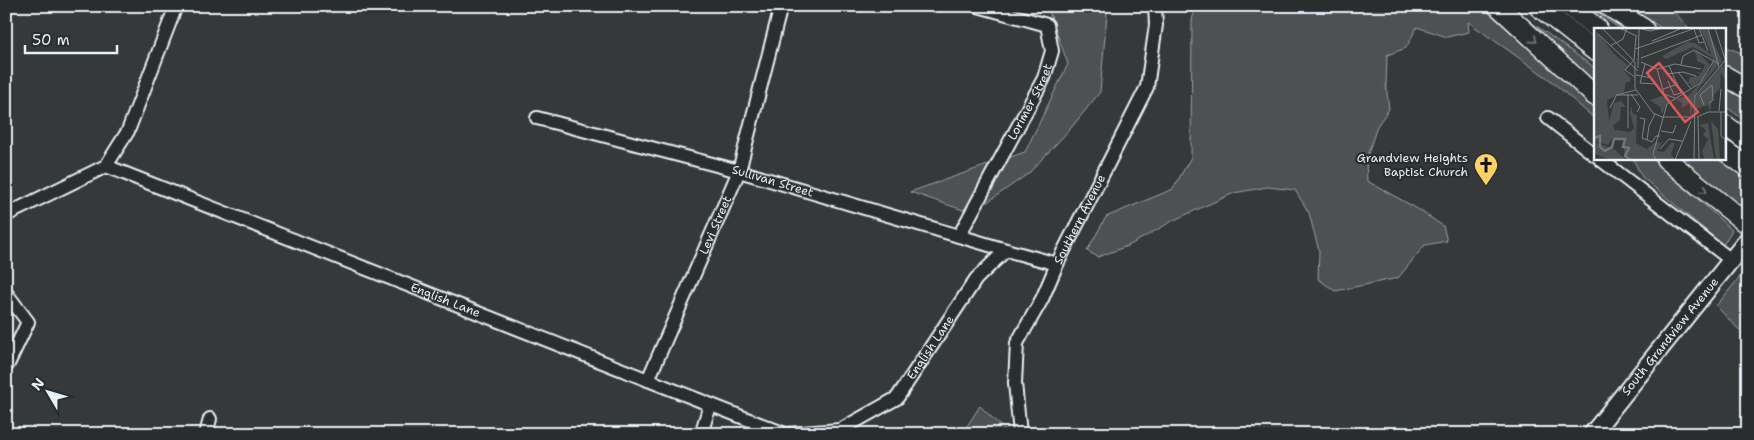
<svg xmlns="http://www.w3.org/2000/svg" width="1754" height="440" font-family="'Shantell Sans',sans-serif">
<rect width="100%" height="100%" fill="#35393a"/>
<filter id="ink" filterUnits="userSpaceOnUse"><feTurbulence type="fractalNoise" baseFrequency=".02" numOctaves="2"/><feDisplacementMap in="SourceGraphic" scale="10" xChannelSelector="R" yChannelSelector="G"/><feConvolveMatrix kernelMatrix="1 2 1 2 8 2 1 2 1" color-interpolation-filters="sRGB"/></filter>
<g filter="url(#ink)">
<g fill="#4d5152" stroke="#9aa1a5">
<polygon points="1047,6 1105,6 1107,14 1100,92 1071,128 1029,173 972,213 910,192 1025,152 1068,64"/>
<polygon points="1196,6 1481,6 1595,107 1595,119 1549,79 1468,22 1469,32 1447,37 1417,27 1406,48 1387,55 1386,85 1389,109 1377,126 1366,160 1367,181 1416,208 1443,226 1447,241 1425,245 1398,278 1335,291 1318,279 1319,251 1309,213 1295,190 1267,187 1234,193 1174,220 1130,245 1098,257 1087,251 1106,217 1173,189 1191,157 1192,20"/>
<polygon points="1591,6 1593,6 1628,29 1620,29 1590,8"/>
<polygon points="1644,6 1669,7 1690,29 1663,29 1635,11"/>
<polygon points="1510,7 1595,68 1595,82 1588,75"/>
<polygon points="1725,47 1748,55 1748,81 1725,68"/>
<polygon points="1725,88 1748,101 1748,123 1725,106"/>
<polygon points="1633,159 1653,159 1732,230 1723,245 1642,177"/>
<polygon points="1679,159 1719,159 1748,178 1748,210 1742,213"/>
<polygon points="1748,267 1748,339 1716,306"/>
<polygon points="980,406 1006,431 1003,434 962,434"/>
</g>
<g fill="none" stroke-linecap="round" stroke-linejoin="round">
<g stroke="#e8f1f8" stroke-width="16">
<g id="minor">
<path id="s1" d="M537,118L739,171L1006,250"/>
<polyline points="1548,118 1595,155"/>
<polyline points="1600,159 1731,260"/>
<path id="s2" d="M106,166L785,434"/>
<polyline points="6,215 106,166 128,131 176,6"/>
<path id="s3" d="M959,236L1044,78L1052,51L1047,25L978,6"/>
<polyline points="6,293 28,322 8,364"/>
<path id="s4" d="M648,380L739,171L781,6"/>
<polyline points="206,434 210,419"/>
<polyline points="701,434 710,405"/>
<path id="s5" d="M788,434L840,430L897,398L976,279L1006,250L1057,264"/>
<path id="s6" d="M1020,434L1015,383L1017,343L1042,299L1057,264L1147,87L1156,25L1155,6"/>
</g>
</g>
<g stroke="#e8f1f8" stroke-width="20">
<g id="major">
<path id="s7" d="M1592,434L1748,239"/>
</g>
</g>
<g stroke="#e8f1f8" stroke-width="22">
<g id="highway">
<polyline points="1498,6 1595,96"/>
<polyline points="1538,6 1595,51"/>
<polyline points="1569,6 1598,29"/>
<polyline points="1608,6 1644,29"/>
<polyline points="1725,76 1748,89"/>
<polyline points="1725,125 1748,142"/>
<polyline points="1725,151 1748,168"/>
<polyline points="1666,159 1748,225"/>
</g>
</g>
<use href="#minor" stroke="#2a2d2e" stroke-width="12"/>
<use href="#major" stroke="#2a2d2e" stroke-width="16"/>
<use href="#highway" stroke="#2a2d2e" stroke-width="19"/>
</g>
<defs><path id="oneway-chevron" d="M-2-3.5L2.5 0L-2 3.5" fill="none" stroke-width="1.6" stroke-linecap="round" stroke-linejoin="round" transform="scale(1.25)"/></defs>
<g stroke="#6c7275">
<use href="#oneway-chevron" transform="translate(1534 40) rotate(42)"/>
<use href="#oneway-chevron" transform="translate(1704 190) rotate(39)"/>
</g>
</g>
<defs>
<g id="church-pin" transform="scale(1.25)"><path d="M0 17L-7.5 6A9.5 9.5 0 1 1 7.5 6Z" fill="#ffd166" stroke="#2a2d2e"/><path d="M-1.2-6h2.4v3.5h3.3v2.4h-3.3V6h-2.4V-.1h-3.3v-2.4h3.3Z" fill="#111"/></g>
</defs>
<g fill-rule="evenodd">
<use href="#church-pin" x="1486" y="165"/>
</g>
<g text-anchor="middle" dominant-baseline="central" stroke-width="4.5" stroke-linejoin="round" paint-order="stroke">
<g font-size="12" fill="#e8f1f8" stroke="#2a2d2e">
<text stroke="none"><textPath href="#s3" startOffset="152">Lorimer Street</textPath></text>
<text stroke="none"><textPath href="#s1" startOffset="244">Sullivan Street</textPath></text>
<text stroke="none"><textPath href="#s6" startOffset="230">Southern Avenue</textPath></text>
<text stroke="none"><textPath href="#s4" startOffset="169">Levi Street</textPath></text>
<text stroke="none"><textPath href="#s2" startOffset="365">English Lane</textPath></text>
<text stroke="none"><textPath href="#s7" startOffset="125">South Grandview Avenue</textPath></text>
<text stroke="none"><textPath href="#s5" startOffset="178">English Lane</textPath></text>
</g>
<g font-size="12" fill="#e8f1f8" stroke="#2a2d2e" text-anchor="end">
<text x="1468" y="158">Grandview Heights<tspan x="1468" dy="14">Baptist Church</tspan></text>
</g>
</g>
<g transform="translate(1594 28)">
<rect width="132" height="132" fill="#35393a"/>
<path d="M0,0L20,26L35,38L30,43L37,50L36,54H32L30,64L13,72L15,93L20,75L27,73L32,79H27L26,92L19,98L21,102L36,104L40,100L36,85L38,77V84L43,88L42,115L53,121L62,114L67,115L71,109L63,123L70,124L77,115H81L77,126L81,132L36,131L30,127V110H18L14,117L0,113ZM106,0H113L128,33L104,61L96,89V75L88,80V75L82,71L94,68L105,56L117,41L119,30L99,19L72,31L68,28L93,14L101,15L118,27ZM98,23L104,24L116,37L108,51L99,59L91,52L95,54V50L107,47L101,44L107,45L111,37L103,33L102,26ZM129,36L132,55L127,44L126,60L119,68L116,83L114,77L102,81V68ZM67,68L75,71L68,86L66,79L56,72ZM117,93L124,101L126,132H122ZM114,95L120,132H111L108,123L114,111L109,107L112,102L105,97ZM0,114L20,121L32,132H17L3,127L0,124Z" fill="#4d5152"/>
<path fill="none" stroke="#707579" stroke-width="2.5" d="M0,110L6,108V119L11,123L18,119L20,111H31L29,119L35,120L31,128L37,132"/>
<path fill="none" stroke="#7d8386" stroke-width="1" d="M8,0L41,34V60L59,85L68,89H101M25,0L43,8M44,0L56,3L69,0M105,0L114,23M114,0L125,39M121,0L131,31M100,1L105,15L110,14M4,6L44,43M58,13L86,1M16,18L29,11L33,0M41,21L102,0M47,30L108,7M47,34L63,41L81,36L107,41M51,36L46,55L61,56M87,37L89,28L100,22L125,36M75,38L87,65L80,67M44,40L45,0M63,41L70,66L81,70M84,44L97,61M73,46L89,44L102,48M42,47L58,50M41,49L31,42L40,32L42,8M74,53L80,67M69,61L84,56M42,62L23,67H44M34,66V100M37,66L46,79L43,84M110,77L106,67L118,57L119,72L115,75M16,80L23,66M125,83L127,61M127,84V108L131,111V130M103,89L114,84H133M104,89L105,132M46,90L51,91L48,110L58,114L62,108H66M67,103L79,105L82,97M53,112L55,98L61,86M66,121L75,111L88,113M62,132L59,126L73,76L106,55L119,34M81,132L97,93M100,132L101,68L133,30"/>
<path fill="#da5a5c" fill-opacity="0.15" stroke="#da5a5c" stroke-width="2.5" d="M65,35L104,84L91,94L53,45Z"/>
<rect width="132" height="132" fill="none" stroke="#e8f1f8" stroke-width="2.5"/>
</g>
<rect width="1754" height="440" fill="none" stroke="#2a2d2e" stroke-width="25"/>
<rect x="12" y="12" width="1729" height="415" fill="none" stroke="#e8f1f8" stroke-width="2" filter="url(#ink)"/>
<g transform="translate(48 392) rotate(308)" stroke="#2a2d2e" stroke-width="4" paint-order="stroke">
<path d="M0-4L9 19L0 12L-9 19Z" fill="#e8f1f8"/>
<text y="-8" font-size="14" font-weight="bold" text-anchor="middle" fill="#e8f1f8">N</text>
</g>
<path d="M25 45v8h92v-8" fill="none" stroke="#e8f1f8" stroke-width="2.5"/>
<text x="32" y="45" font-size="15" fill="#e8f1f8" stroke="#2a2d2e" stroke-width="4" paint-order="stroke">50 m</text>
</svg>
